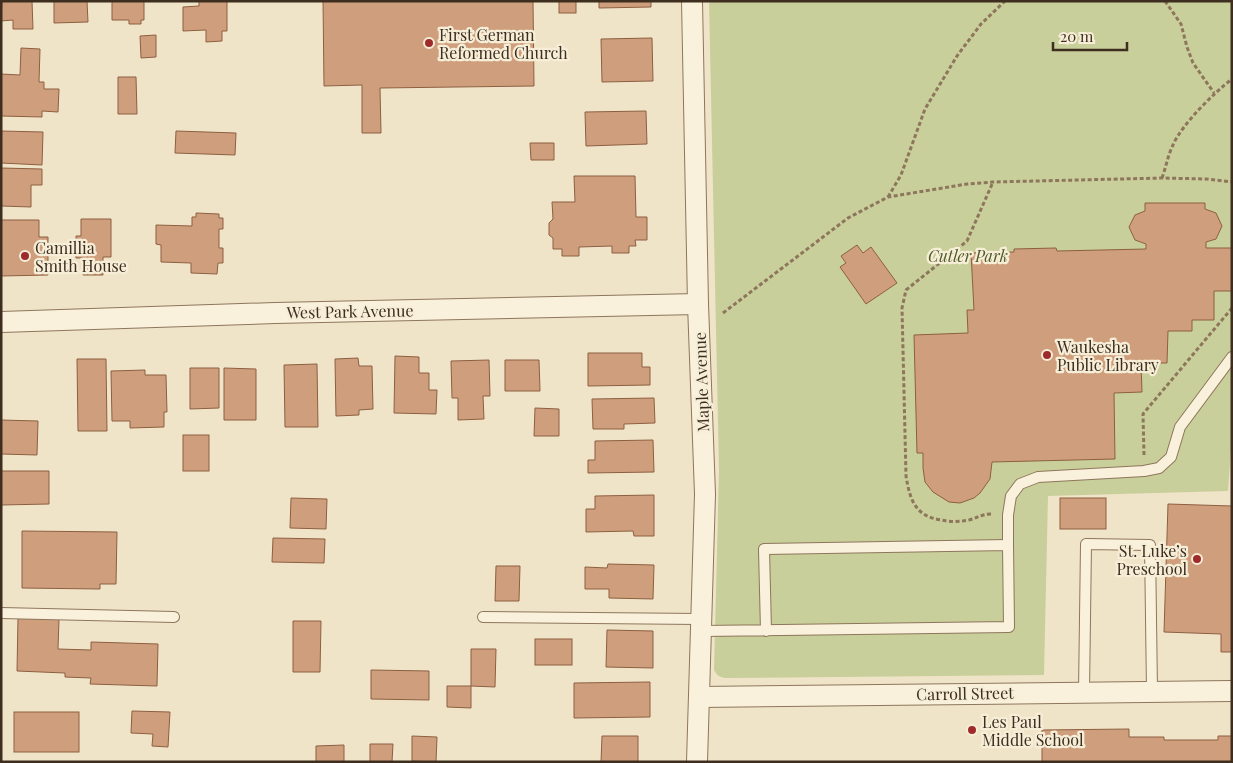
<svg xmlns="http://www.w3.org/2000/svg" width="1233" height="763" font-family="'Playfair Display',serif">
<rect width="100%" height="100%" fill="#f0e4c8"/>
<path fill="#c9cf9b" d="M709,1H1232V435L1228,491L1048,496L1044,675L727,678C721,678 717,676 714,670L719,471Z"/>
<g fill="#cf9f7d" stroke="#8d5f41">
<polygon points="2,1 32,1 33,29 13,29 13,20 1,21"/>
<polygon points="54,1 87,1 88,22 54,23"/>
<polygon points="112,1 144,1 144,20 141,20 141,24 129,24 129,20 112,20"/>
<polygon points="199,1 227,1 227,31 222,31 222,41 206,42 206,30 183,31 183,7 199,6"/>
<polygon points="323,1 533,1 534,86 380,88 381,133 362,133 362,85 324,86"/>
<rect x="559" y="1" width="17" height="12"/>
<polygon points="599,1 651,1 651,7 599,8"/>
<polygon points="156,35 156,57 141,58 140,36"/>
<polygon points="652,38 653,81 602,82 601,39"/>
<polygon points="21,48 40,49 39,82 44,82 44,89 59,89 58,112 42,111 42,117 1,116 1,74 20,75"/>
<polygon points="118,77 136,77 137,114 118,114"/>
<polygon points="646,111 647,144 586,146 585,112"/>
<polygon points="1,131 43,132 42,165 1,163"/>
<polygon points="176,131 236,133 235,155 175,153"/>
<polygon points="530,143 554,143 554,160 531,160"/>
<polygon points="1,168 42,169 42,185 31,185 31,207 1,206"/>
<polygon points="574,176 635,176 636,217 647,217 647,240 635,240 636,246 629,246 629,253 612,253 612,246 579,247 579,256 562,256 562,249 553,249 553,238 549,235 549,223 553,219 552,202 575,202"/>
<polygon points="1145,203 1205,203 1205,209 1216,213 1222,226 1216,239 1206,242 1206,248 1232,248 1232,291 1214,291 1214,320 1192,320 1192,331 1168,331 1167,363 1141,363 1142,392 1114,393 1115,459 992,462 990,479 980,493 974,498 960,503 949,502 933,492 925,482 923,468 923,453 917,453 914,335 968,333 967,310 974,310 971,253 1014,252 1014,249 1056,248 1057,251 1146,249 1146,244 1135,240 1129,227 1135,215 1145,211"/>
<polygon points="196,213 219,214 219,218 223,218 223,229 219,229 219,248 223,248 223,263 218,263 217,274 191,273 191,263 161,262 161,245 156,244 156,225 192,226 192,217 196,217"/>
<polygon points="81,219 111,219 111,257 103,257 103,275 83,275 83,258 76,258 76,236 81,236"/>
<polygon points="1,220 39,220 39,237 48,237 48,275 1,276"/>
<polygon points="857,245 863,253 871,247 897,283 866,304 840,267 846,263 841,256"/>
<polygon points="588,353 642,353 642,367 650,367 650,385 588,386"/>
<polygon points="395,356 419,357 419,373 429,373 429,390 437,390 436,414 394,413"/>
<polygon points="358,358 359,366 372,366 373,409 359,410 359,415 336,416 335,359"/>
<polygon points="77,359 106,359 107,431 78,431"/>
<polygon points="489,360 490,396 483,396 484,419 458,420 458,398 452,398 451,361"/>
<polygon points="505,360 539,360 540,391 505,391"/>
<polygon points="317,364 318,427 285,427 284,365"/>
<polygon points="190,368 219,368 219,408 190,409"/>
<polygon points="224,368 256,369 256,420 224,420"/>
<polygon points="145,370 145,375 166,375 167,412 164,412 164,427 130,428 130,421 112,421 111,371"/>
<polygon points="654,398 655,423 624,424 624,429 593,429 592,399"/>
<polygon points="535,408 559,409 559,436 534,436"/>
<polygon points="1,420 38,421 37,455 1,454"/>
<rect x="183" y="435" width="26" height="36"/>
<polygon points="653,440 654,472 588,473 588,460 595,460 595,441"/>
<polygon points="1,471 49,471 49,504 1,505"/>
<polygon points="654,495 654,536 634,536 633,531 586,532 586,509 595,509 595,496"/>
<polygon points="291,498 327,499 326,529 290,528"/>
<rect x="1060" y="498" width="46" height="31"/>
<polygon points="1168,504 1232,506 1232,652 1221,652 1221,634 1164,632"/>
<polygon points="22,531 117,532 116,584 100,584 100,589 22,588"/>
<polygon points="273,538 325,539 324,563 272,562"/>
<polygon points="608,564 654,565 653,599 609,598 609,589 585,589 585,567 607,568"/>
<polygon points="496,566 520,566 519,601 495,601"/>
<polygon points="18,618 59,619 58,649 91,650 91,642 158,644 157,686 90,684 91,678 65,677 65,673 17,671"/>
<polygon points="293,621 321,621 320,672 293,672"/>
<polygon points="607,630 653,631 653,668 606,667"/>
<rect x="535" y="639" width="37" height="26"/>
<polygon points="471,649 496,649 495,687 471,686"/>
<polygon points="371,670 429,671 429,700 371,699"/>
<polygon points="650,682 650,717 574,718 574,683"/>
<polygon points="447,686 471,686 471,708 447,707"/>
<polygon points="132,711 170,712 168,747 152,746 153,734 131,733"/>
<rect x="14" y="712" width="65" height="40"/>
<polygon points="1129,729 1129,737 1164,737 1164,740 1218,740 1218,736 1232,736 1232,762 1042,762 1042,730"/>
<polygon points="412,736 437,737 436,762 412,761"/>
<polygon points="602,736 638,736 638,762 601,762"/>
<polygon points="370,744 393,744 392,762 370,762"/>
<polygon points="344,745 344,762 316,762 316,746"/>
</g>
<g fill="none" stroke-linecap="round" stroke-linejoin="round">
<g stroke="#8d765c" stroke-width="12">
<g id="service">
<polyline points="1008,545 1008,515 1011,496 1020,484 1038,477 1144,471 1159,468 1171,457 1180,427 1232,357"/>
<polyline points="1,613 174,617"/>
<polyline points="483,617 701,619"/>
<polyline points="701,631 1009,627 1008,545 764,549 766,631"/>
<polyline points="1084,692 1086,544 1150,545 1152,691"/>
</g>
</g>
<g stroke="#8d765c" stroke-width="22">
<g id="minor">
<polyline points="692,1 698,304 705,494 697,762"/>
<polyline points="1,322 275,313 698,304"/>
<polyline points="699,697 1232,691"/>
</g>
</g>
<g stroke="#8d765c" stroke-width="3" stroke-dasharray="4 2.5" stroke-linecap="butt">
<polyline points="1165,1 1181,24 1187,47 1193,63 1214,93"/>
<path d="M1162,178C1166,167 1168,155 1173,145C1182,124 1214,93 1232,79"/>
<polyline points="888,197 901,175 925,109 957,56 981,24 1005,1"/>
<polyline points="723,313 848,218 888,197 967,184 993,182 1162,178 1206,179 1232,182"/>
<polyline points="1144,455 1143,414 1232,308"/>
<path d="M991,514C982,514 977,518 969,520C960,522 950,522 941,520C915,516 910,500 906,476L902,308L906,290L967,241L993,182"/>
</g>
<use href="#service" stroke="#faf1dc" stroke-width="10"/>
<use href="#minor" stroke="#faf1dc" stroke-width="20"/>
</g>
<g fill="#9e2a2b" stroke="#f7eed8" stroke-width="2">
<circle cx="429" cy="43" r="5"/>
<circle cx="25" cy="256" r="5"/>
<circle cx="1047" cy="355" r="5"/>
<circle cx="1197" cy="559" r="5"/>
<circle cx="972" cy="730" r="5"/>
</g>
<g text-anchor="middle" dominant-baseline="central" stroke-width="4.5" stroke-linejoin="round" paint-order="stroke">
<g font-size="16" fill="#3d2e20" stroke="#f7eed8" text-anchor="start">
<text x="439" y="34">First German<tspan x="439" dy="18">Reformed Church</tspan></text>
<text x="35" y="247">Camillia<tspan x="35" dy="18">Smith House</tspan></text>
<text x="1057" y="346">Waukesha<tspan x="1057" dy="18">Public Library</tspan></text>
<text x="1187" y="550" text-anchor="end">St. Luke’s<tspan x="1187" dy="18">Preschool</tspan></text>
<text x="982" y="721">Les Paul<tspan x="982" dy="18">Middle School</tspan></text>
</g>
<g font-size="16" font-style="italic" fill="#4d5a26" stroke="#f7eed8">
<text x="968" y="255">Cutler Park</text>
</g>
<g font-size="16" fill="#3d2e20" stroke="#f7eed8">
<text transform="translate(350 311) rotate(-1)">West Park Avenue</text>
<text transform="translate(701 382) rotate(-92)">Maple Avenue</text>
<text transform="translate(965 693) rotate(-1)">Carroll Street</text>
</g>
</g>
<rect width="1233" height="763" fill="none" stroke="#3d2e20" stroke-width="5"/>
<path d="M1053 42v8h74v-8" fill="none" stroke="#3d2e20" stroke-width="2.5"/>
<text x="1060" y="42" font-size="15" fill="#3d2e20" stroke="#f7eed8" stroke-width="4" paint-order="stroke">20 m</text>
</svg>
